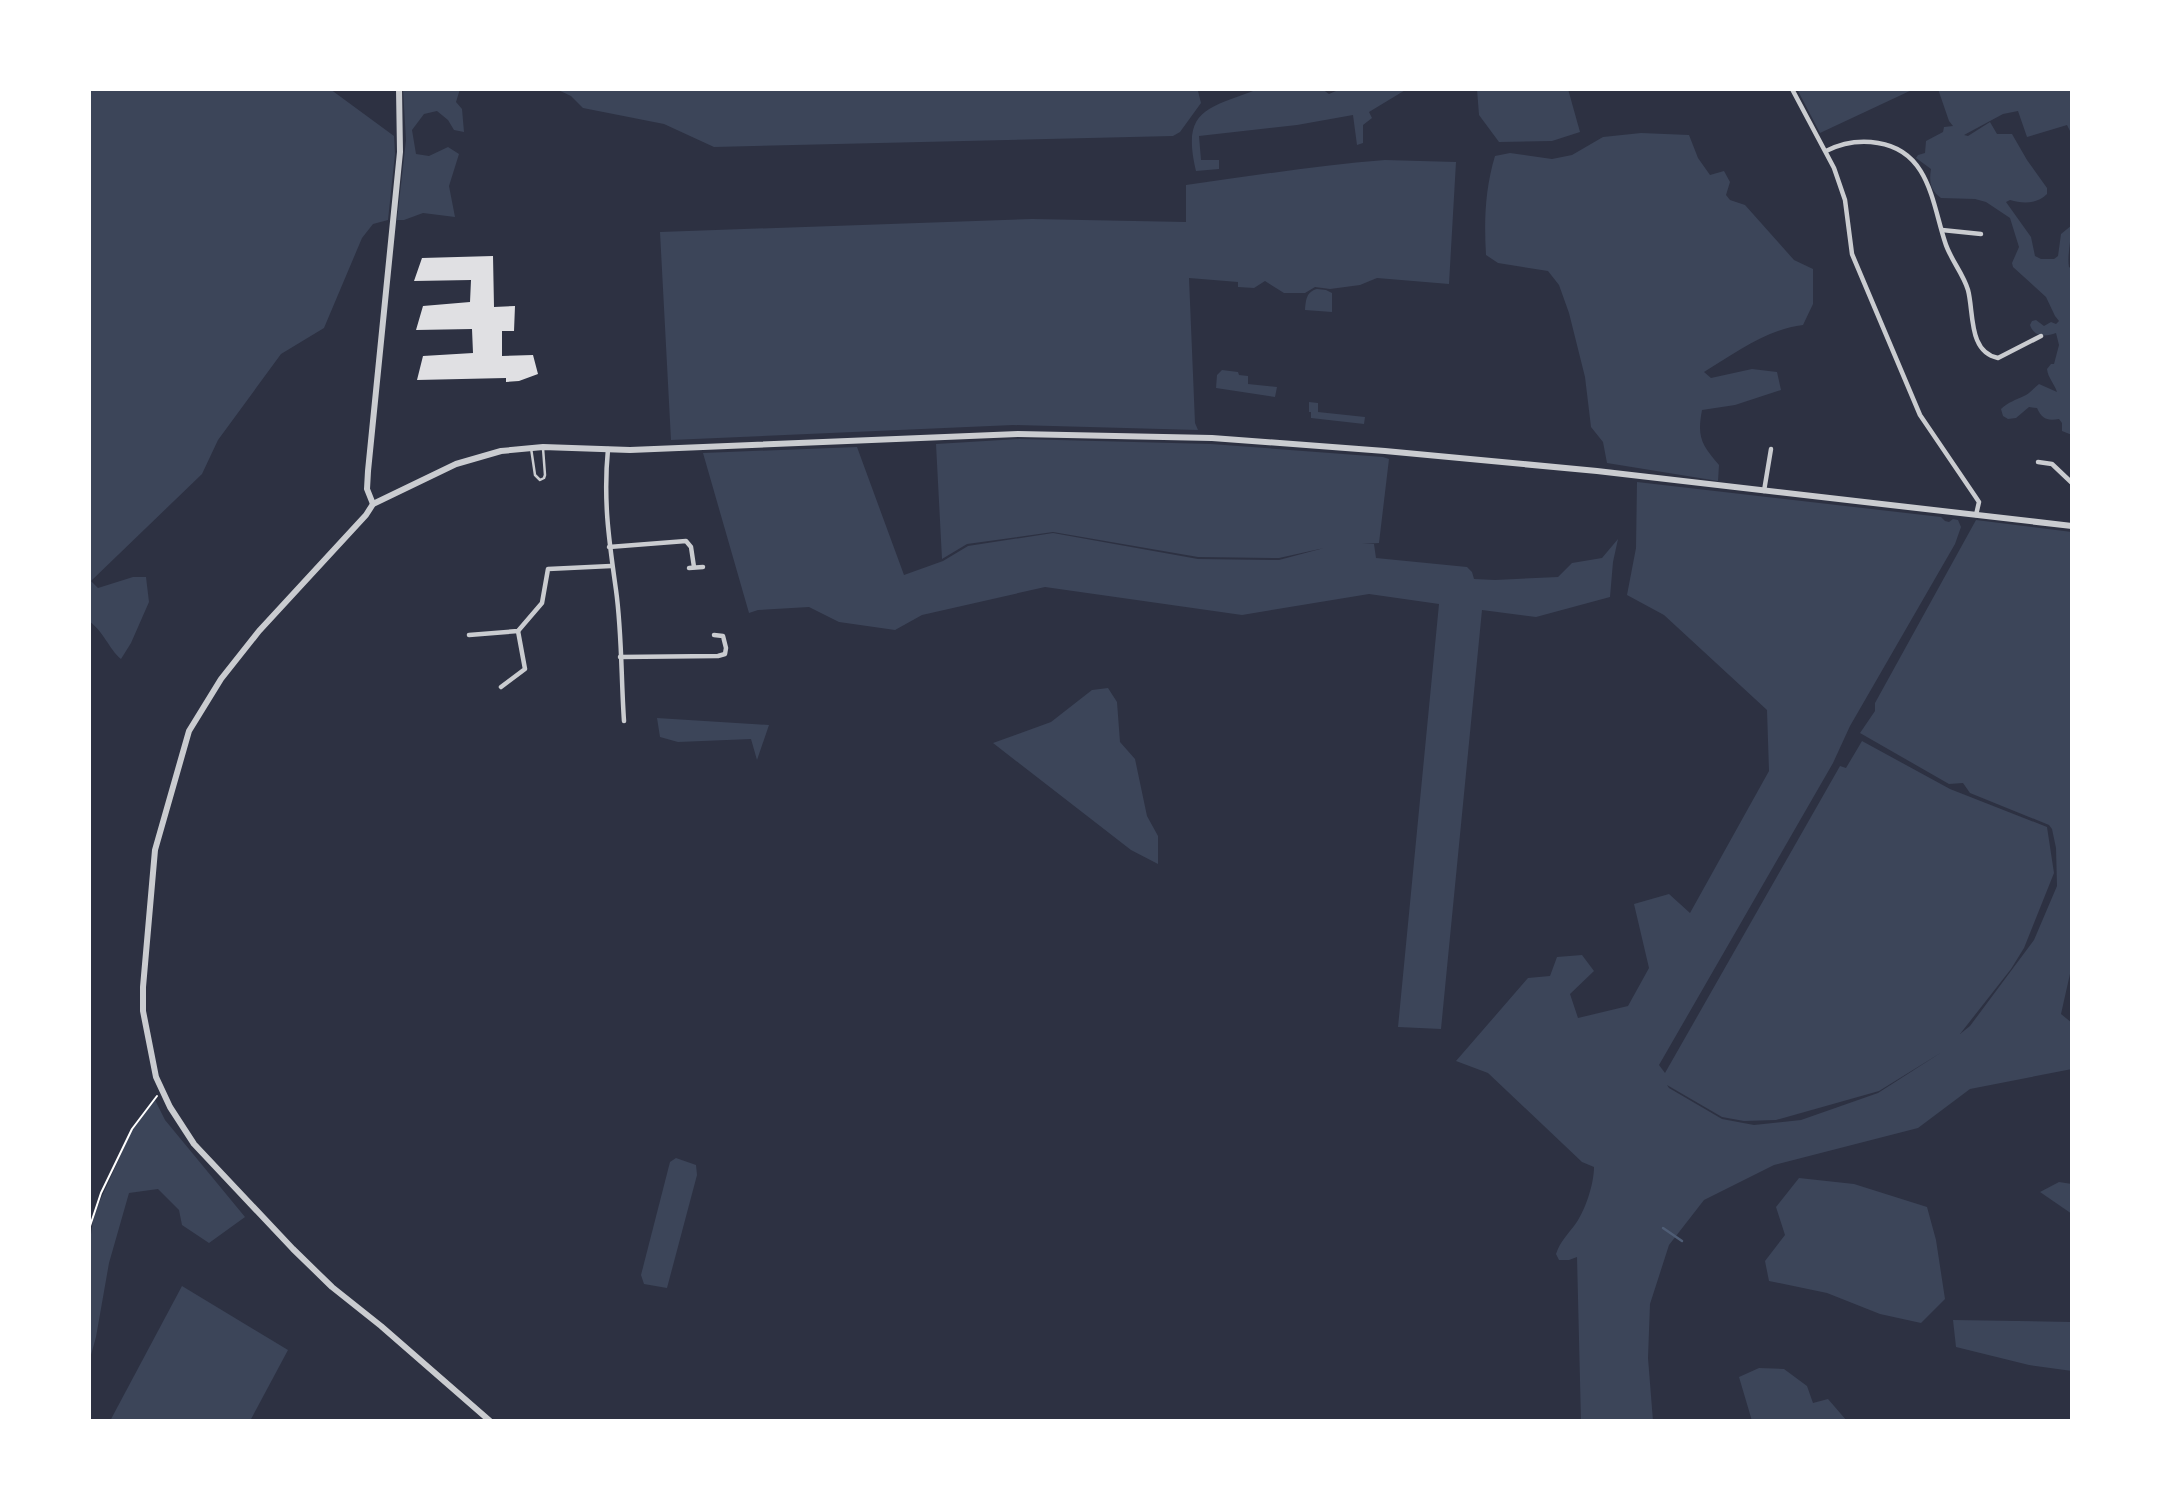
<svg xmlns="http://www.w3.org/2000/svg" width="2161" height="1510" font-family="'Source Serif 4',serif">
<rect width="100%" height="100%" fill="#2d3142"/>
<g fill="#3c4559" fill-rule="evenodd">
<path d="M89,89H330L394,136L395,154L388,220L373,224L362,238L324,328L281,354L218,440L202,474L91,581L98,588L133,577H146L149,602L131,643L121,659C108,648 105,633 89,621Z"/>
<polygon points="403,89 460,89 456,102 462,109 464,132 454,130 448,120 437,111 424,114 412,130 416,154 429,156 448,147 459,154 449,186 455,217 423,213 404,220 397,220 406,140"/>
<polygon points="556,89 1203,89 1198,91 1201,103 1180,132 1173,136 714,147 664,124 583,108 571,96"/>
<path d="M1258,89H1322L1329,94C1337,90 1346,86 1355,91L1360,89H1407L1369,112L1372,118L1363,125V143L1357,145L1353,115L1297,125L1199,136L1201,160H1219V169L1196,171C1181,108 1208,109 1258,89Z"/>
<polygon points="1477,89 1568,89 1580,132 1552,141 1499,142 1479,115"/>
<polygon points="1797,89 1914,89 1820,133"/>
<path d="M1938,89H2072V135L2067,125L2027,137L2018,111L2003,114L1964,135L1968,136L1990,122L1997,134H2012L2027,160L2047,188V194C2037,204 2023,204 2010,200L2006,202L2031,237L2035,256L2041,259H2054L2058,256L2061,234L2072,225C2071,239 2067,256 2069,267L2072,269V435L2062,431V423L2059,419C2047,421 2042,419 2037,408L2029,407L2016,418L2008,419L2003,416L2001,409C2009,402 2015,400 2024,396C2029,394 2034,388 2039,384L2057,392C2054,383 2048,378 2047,369L2051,364H2054L2059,345L2056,333C2045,337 2034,337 2030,325L2032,321L2036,320L2044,326L2051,322L2056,324L2059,321L2055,316L2046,297L2013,267L2012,263L2019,247L2010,218L1986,202L1975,199L1941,198C1930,190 1929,181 1931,169L1916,158L1918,155L1925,153L1926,141L1943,132L1944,127L1953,126L1949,121Z"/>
<path d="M1641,133L1689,135L1698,158L1710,175L1724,171L1730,182L1726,195L1730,200L1745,205L1794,260L1813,269V304L1803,325C1767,329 1735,353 1704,372L1711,378L1752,369L1777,372L1781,390L1735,405L1702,410C1697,437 1701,444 1719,465L1718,481L1607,463L1603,442L1591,427L1585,377L1569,313L1559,285L1548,271L1498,263L1486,255C1484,221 1485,189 1495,156L1510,153L1552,159L1572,155L1603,137Z"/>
<path d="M1385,160L1456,162L1449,284L1377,278L1360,285L1330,289L1315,287L1305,293H1284L1265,281L1254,288L1238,287V282L1189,278L1195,423L1198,430L1013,425L671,440L660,232L1032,219L1186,222V185C1253,176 1318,165 1385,160Z"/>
<path d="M1317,289L1326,290L1332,293V312L1305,310C1306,300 1306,292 1317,289Z"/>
<polygon points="1222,370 1238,372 1239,375 1248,376 1248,384 1277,387 1275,397 1216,388 1217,375"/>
<polygon points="1309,402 1318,403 1318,412 1365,417 1364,424 1311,418 1311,412 1309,412"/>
<polygon points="1020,439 1211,444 1383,457 1389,459 1379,543 1362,544 1374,544 1376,558 1467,567 1472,572 1474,579 1495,580 1558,577 1572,563 1602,558 1618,539 1613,562 1610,597 1536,617 1482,610 1441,1029 1398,1027 1439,604 1369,594 1242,615 1045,587 922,615 895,630 839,622 809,607 758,610 749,613 703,453 857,447 904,575 943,561 968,546 1053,533 1198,559 1279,560 1324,548 1279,558 1198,557 1053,532 967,544 942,559 936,444"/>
<path d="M1637,482L1941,517L1945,521L1949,522L1953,519L1958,520L1961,527L1955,544L1850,726L1833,763L1659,1065L1665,1073L1840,766L1846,768L1862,741L1950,789L2047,827L2054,873L2024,948L2011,969L1960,1034L1970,1026L2034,940L2057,886L2056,848L2052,829L2049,825L1970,793L1963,783L1949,784L1860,733L1875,711V703L1976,520L2072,532V730L2070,738L2072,739V965L2061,1014L2072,1023V1069L1970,1089L1918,1128L1774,1165L1704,1200L1669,1245L1650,1304L1648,1358L1653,1421H1581L1577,1257L1569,1260H1559L1556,1254C1560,1242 1567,1235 1574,1226C1585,1212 1594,1184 1594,1167L1582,1162L1488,1073L1456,1061L1528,978L1550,976L1557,957L1582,955L1594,971L1570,994L1578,1018L1628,1006L1649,968L1634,904L1669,894L1690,913L1769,771L1767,710L1664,615L1627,595L1636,548ZM1942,1052L1878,1093L1801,1120L1754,1125L1722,1119L1669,1088L1667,1085L1722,1117L1744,1121L1776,1120L1879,1091Z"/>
<polygon points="1108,688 1117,702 1120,742 1135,759 1147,816 1158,836 1158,864 1131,850 993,743 1051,722 1092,690"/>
<polygon points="657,718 769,725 757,760 751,739 678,742 660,737"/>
<polygon points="154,1098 165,1120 245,1217 209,1243 182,1225 179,1210 158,1189 129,1193 109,1263 96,1337 89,1362 89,1248 94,1214 133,1128"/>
<polygon points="676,1158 696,1165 697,1175 667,1288 644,1284 641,1275 670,1162"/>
<polygon points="1799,1178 1854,1184 1927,1207 1936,1240 1945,1299 1921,1323 1880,1314 1827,1293 1769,1281 1765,1261 1785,1235 1776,1207"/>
<polygon points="2059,1182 2072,1184 2072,1214 2040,1192"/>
<polygon points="182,1286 288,1350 250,1421 110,1421"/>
<polygon points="1953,1320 2072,1322 2072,1371 2029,1365 1956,1347"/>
<polygon points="1759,1368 1784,1369 1807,1386 1813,1403 1828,1399 1847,1421 1752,1421 1739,1377"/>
</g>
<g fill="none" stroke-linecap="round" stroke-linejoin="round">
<polyline stroke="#4f5d75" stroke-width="2.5" points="1663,1228 1682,1241"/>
</g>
<polygon fill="#e0e0e3" points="493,256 494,307 515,306 514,331 502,331 502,356 533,355 538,374 519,381 506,382 506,378 417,380 423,356 473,353 472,329 416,330 423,306 470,302 471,280 414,281 422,258"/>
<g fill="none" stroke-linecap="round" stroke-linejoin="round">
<polyline stroke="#fff" stroke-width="2" points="89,1229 101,1193 132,1129 157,1096"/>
<polyline stroke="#caccd0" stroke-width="2.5" points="531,448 535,475 540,480 544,478 545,475 543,448"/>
<g stroke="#caccd0" stroke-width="4.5">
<polyline points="1792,89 1834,168 1845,200 1852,254 1920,415 1975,496 1979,502 1976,515"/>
<path d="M1826,151C1842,143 1860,140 1878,143C1929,151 1932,202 1945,242C1950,259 1963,273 1968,290C1974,312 1968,352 1998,358L2041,336"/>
<polyline points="1942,230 1981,234"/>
<path d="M608,449C603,501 609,540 616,590C622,633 621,678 624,721"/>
<polyline points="2038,462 2052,464 2072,483"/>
<polyline points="1764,491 1771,449"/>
<polyline points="609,547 686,541 691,547 694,567"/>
<polyline points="689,568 703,567"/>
<polyline points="469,635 518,631 542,603 548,569 611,566"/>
<polyline points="620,657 718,656 725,654 726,648 723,636 714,635"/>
<polyline points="501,687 525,669 518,631"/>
</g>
<g stroke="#caccd0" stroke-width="6">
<polyline points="373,504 367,489 368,471 400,152 399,89"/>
<polyline points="490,1421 381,1326 332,1287 293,1249 194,1144 170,1107 156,1077 143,1011 143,987 155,850 189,731 221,679 259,631 366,515 373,504 456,464 501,451 543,447 630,450 1018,434 1212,438 1385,451 1597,471 2072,526"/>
</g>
</g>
<rect width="2161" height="1510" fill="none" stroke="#ffffff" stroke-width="182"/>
</svg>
